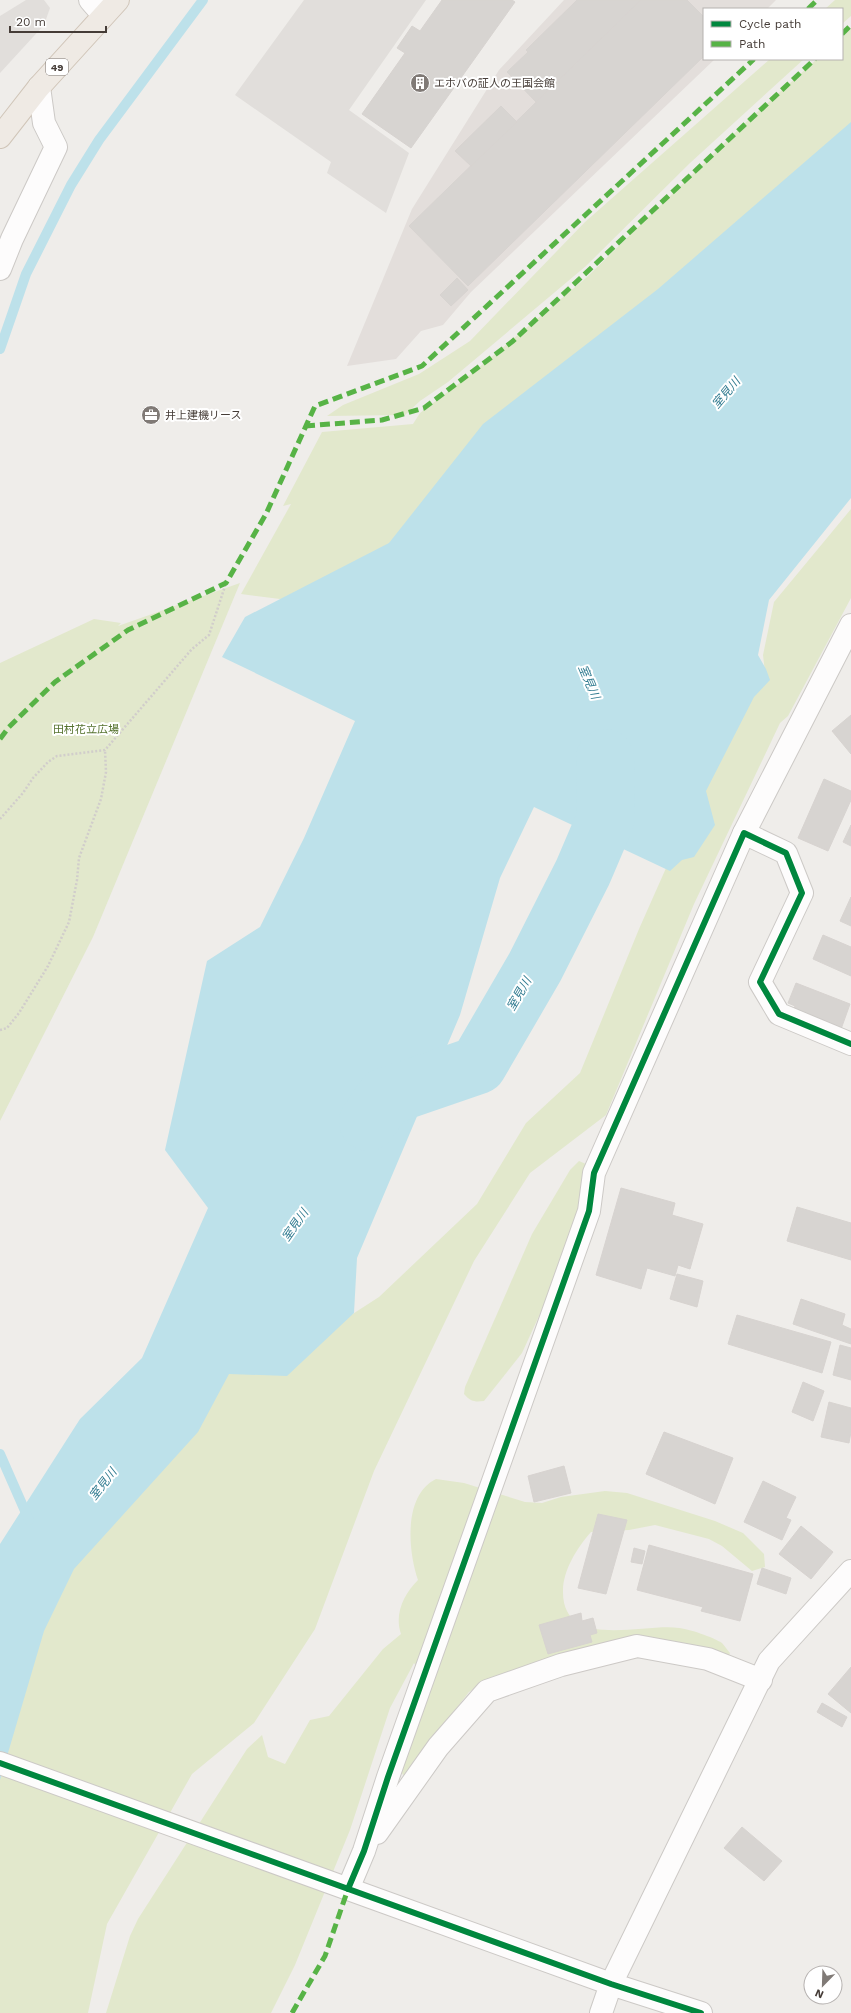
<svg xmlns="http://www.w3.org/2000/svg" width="851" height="2013" font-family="'Work Sans','Noto Sans JP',sans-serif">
<rect width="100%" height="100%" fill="#efedea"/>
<polygon fill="#e3dedb" points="564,0 776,0 767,9 704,9 704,59 715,59 471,292 443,325 421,331 396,359 347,366 412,209 499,70"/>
<g fill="#e2e8cc">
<polygon points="835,0 851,0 851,16 842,24 842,9 825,9"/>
<polygon points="851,29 851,142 394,556 296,601 241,594 291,504 283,506 322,432 413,424 420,413 471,374 586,278 745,123 817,59 842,59 842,37"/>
<polygon points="770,59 804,59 690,163 586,266 448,382 420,401 405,415 327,416 343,405 419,374 470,341 585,222"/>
<polygon points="851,509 851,598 788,716 780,723 694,904 606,1115 530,1173 474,1261 374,1471 315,1629 254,1723 192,1774 107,1924 88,2013 0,2013 0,1738 60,1565 225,1357 283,1359 379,1297 477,1204 526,1123 580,1073 639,929 698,796 765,672 763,655 774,602"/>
<polygon points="240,583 93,937 0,1121 0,663 94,619 121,623 118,626"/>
<path d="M579,1161L586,1164L585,1191L556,1279L522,1353L484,1401C475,1402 471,1402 464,1394L465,1387L532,1234L570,1170Z"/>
<path d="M436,1479L464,1483L525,1502L542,1503L561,1497L605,1491L627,1493L715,1521L743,1533L764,1554L765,1567L752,1571L722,1546L709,1539L655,1525L629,1530L591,1532C577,1548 563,1570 563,1591C562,1651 643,1623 679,1628C689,1629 713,1637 722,1643C725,1646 727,1650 730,1653L727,1660L665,1645L485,1681L469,1692L404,1776L401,1772L420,1672L414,1663L390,1708L350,1830L295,1965L271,2013H106L130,1936L138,1919L247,1749L262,1735L268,1757L285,1764L310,1720L329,1716L383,1649L401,1634C394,1614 404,1594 418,1580C408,1551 403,1495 436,1479Z"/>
</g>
<g fill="#e1dedb">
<polygon points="26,0 44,0 50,8 44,25 0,73 0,16"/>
<polygon points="304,0 426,0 349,110 409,153 386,213 327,173 331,162 235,95"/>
</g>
<polygon fill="#bde1ea" points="851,122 851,498 769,600 758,655 766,669 770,680 754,697 706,791 715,825 694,857 682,860 670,871 534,807 500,878 460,1015 357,1258 354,1313 287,1376 229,1374 198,1432 74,1569 44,1631 0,1780 0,1544 80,1419 142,1358 208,1208 165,1150 207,961 260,927 304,838 355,721 222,657 245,617 389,543 483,424 658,289"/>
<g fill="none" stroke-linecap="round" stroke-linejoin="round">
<g stroke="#bde1ea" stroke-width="10">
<polyline points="0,349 26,274 71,185 99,140 203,0"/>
<polyline points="0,1454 29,1520"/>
</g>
<polyline stroke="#bde1ea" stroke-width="58" points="368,1122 385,1097 478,1065 535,967 583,872 606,818 605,758"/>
</g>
<g fill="#d7d4d1" stroke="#d7d3d0">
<polygon points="442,0 512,0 515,2 411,148 362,114 405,53 397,48 412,26 420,31"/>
<polygon points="577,0 641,0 536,102 507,72 528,52 526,50"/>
<polygon points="641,0 687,0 704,17 704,56 468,286 409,226"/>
<polygon points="501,106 517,122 471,166 455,151"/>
<polygon points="457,278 468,290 451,306 440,295"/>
<polygon points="851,715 851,754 832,731"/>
<polygon points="824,779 851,791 851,800 828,851 798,838"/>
<polygon points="851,825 851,846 843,842"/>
<polygon points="851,897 851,926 840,921"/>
<polygon points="823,935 851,947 851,976 813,959"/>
<polygon points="796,983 850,1004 840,1032 792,1014 795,1006 788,1003"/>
<polygon points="621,1188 675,1203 672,1215 703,1224 690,1269 678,1265 675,1276 647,1268 641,1289 596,1275"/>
<polygon points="797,1207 851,1223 851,1260 787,1241"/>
<polygon points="677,1274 703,1281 697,1307 670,1299"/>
<polygon points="801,1299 845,1314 842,1325 851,1329 851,1344 793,1324"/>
<polygon points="737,1315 831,1342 822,1373 728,1344"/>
<polygon points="840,1345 851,1348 851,1380 833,1375"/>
<polygon points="803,1382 824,1391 813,1421 792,1412"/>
<polygon points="829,1402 851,1408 851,1432 849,1443 821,1437"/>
<polygon points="664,1432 733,1458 715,1504 646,1474"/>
<polygon points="564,1466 571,1493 534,1502 528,1476"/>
<polygon points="763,1481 796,1497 786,1518 791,1520 782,1540 744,1522"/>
<polygon points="598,1514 627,1520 606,1594 578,1588"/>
<polygon points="801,1526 833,1552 811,1579 779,1554"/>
<polygon points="649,1545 753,1574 740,1621 701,1611 703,1607 637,1590"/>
<polygon points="634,1548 645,1551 642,1564 631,1562"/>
<polygon points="762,1568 791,1578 786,1594 757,1584"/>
<polygon points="581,1613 582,1621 593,1618 597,1633 590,1635 592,1642 548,1654 539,1625"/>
<polygon points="851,1667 851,1713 828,1694"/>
<polygon points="822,1703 847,1717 842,1727 817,1712"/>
<polygon points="742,1827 782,1861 764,1881 724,1848"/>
</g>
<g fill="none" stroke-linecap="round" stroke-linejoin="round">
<g stroke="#ccc9c6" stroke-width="24">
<g id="minor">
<polyline points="90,0 103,15"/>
<polyline points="0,269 12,239 56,147 44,123 39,87"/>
<polyline points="744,833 851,625"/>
<polyline points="377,1833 438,1747 487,1691 561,1665 637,1646 708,1659 761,1680"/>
<polyline points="348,1889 364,1851 388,1777 589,1211 594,1173 744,833 786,853 802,893 760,982 779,1014 851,1044"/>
</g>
</g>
<g stroke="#ccc9c6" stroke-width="24">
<g id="tertiary">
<polyline points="0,1763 611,1984 701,2013"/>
<polyline points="601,2013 611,1984 769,1661 851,1571"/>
</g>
</g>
<g stroke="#d0c5b8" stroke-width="24">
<polyline id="primary" points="0,137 39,87 118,0"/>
</g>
<g stroke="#d1cdcb" stroke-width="2.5" stroke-dasharray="2 2" stroke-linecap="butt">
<polyline points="0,819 23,793 33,778 48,762 57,756 105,750 192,649 209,635 226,583"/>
<polyline points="0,1030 7,1028 19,1013 48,966 69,922 77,880 79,858 101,799 106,772 105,750"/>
</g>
<use href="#minor" stroke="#fdfcfc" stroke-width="22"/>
<use href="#tertiary" stroke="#fdfcfc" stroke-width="22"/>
<use href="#primary" stroke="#efeae4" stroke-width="22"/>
<g stroke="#57b346" stroke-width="5" stroke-dasharray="10 5" stroke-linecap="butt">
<polyline points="808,9 817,0"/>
<polyline points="842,34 851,25"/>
<polyline points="305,426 382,420 424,408 513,341 815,59"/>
<polyline points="0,739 9,727 55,682 128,630 226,583 266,514 315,406 422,366 754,59"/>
<polyline points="292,2013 325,1956 348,1889"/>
</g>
<g stroke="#fff" stroke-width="8">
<g id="cycleway">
<polyline points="0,1763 611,1984 701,2013"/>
<polyline points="348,1889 364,1851 388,1777 589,1211 594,1173 744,833 786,853 802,893 760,982 779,1014 851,1044"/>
</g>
</g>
<use href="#cycleway" stroke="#00873e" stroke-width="6"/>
</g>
<defs>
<g id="building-disc" transform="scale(1)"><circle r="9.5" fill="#807a76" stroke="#fff"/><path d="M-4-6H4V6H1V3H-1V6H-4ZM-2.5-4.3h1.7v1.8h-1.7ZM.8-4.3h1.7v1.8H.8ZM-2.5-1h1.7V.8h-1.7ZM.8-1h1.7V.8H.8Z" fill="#fff"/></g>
<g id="office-disc" transform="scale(1)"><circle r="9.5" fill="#807a76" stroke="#fff"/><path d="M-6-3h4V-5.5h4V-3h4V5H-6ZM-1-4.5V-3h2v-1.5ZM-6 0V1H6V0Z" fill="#fff"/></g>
</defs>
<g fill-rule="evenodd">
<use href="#building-disc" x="420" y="83"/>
<use href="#office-disc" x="151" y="415"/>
</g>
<g text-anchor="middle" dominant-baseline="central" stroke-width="4" stroke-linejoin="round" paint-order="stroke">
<rect fill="#fff" stroke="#7d7673" stroke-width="1" x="46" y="59" width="22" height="16" rx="3"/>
<g font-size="10" font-weight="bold" fill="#453c37">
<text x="57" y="67">49</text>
</g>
<g font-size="11" fill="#453c37" stroke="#fff" text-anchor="start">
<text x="434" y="83">エホバの証人の王国会館</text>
<text x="165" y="415">井上建機リース</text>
</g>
<g font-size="11" fill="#55722e" stroke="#fff">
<text x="86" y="729">田村花立広場</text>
</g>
<g font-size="12" font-style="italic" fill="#327c91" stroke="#fff">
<text transform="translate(726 393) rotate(-50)">室見川</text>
<text transform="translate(589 682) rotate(67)">室見川</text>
<text transform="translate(519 994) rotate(-60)">室見川</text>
<text transform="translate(295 1225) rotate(-55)">室見川</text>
<text transform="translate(103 1484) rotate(-52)">室見川</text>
</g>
</g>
<rect x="703" y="8" width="140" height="52" fill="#ffffff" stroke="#b5b1af"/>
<rect x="711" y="21" width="20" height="6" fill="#00873e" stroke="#b5b1af"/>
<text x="739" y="28" font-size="12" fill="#453c37">Cycle path</text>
<rect x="711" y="41" width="20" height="6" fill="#57b346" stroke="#b5b1af"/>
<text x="739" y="48" font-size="12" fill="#453c37">Path</text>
<g transform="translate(823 1985) rotate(203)"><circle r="19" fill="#ffffff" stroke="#b5b1af"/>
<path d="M0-3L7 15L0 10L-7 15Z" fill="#807a76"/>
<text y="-6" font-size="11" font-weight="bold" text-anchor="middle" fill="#453c37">N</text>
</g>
<path d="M10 26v6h96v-6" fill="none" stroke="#453c37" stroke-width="2"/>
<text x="16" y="26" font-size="12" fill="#453c37" stroke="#ffffff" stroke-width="3" paint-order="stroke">20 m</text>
</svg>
